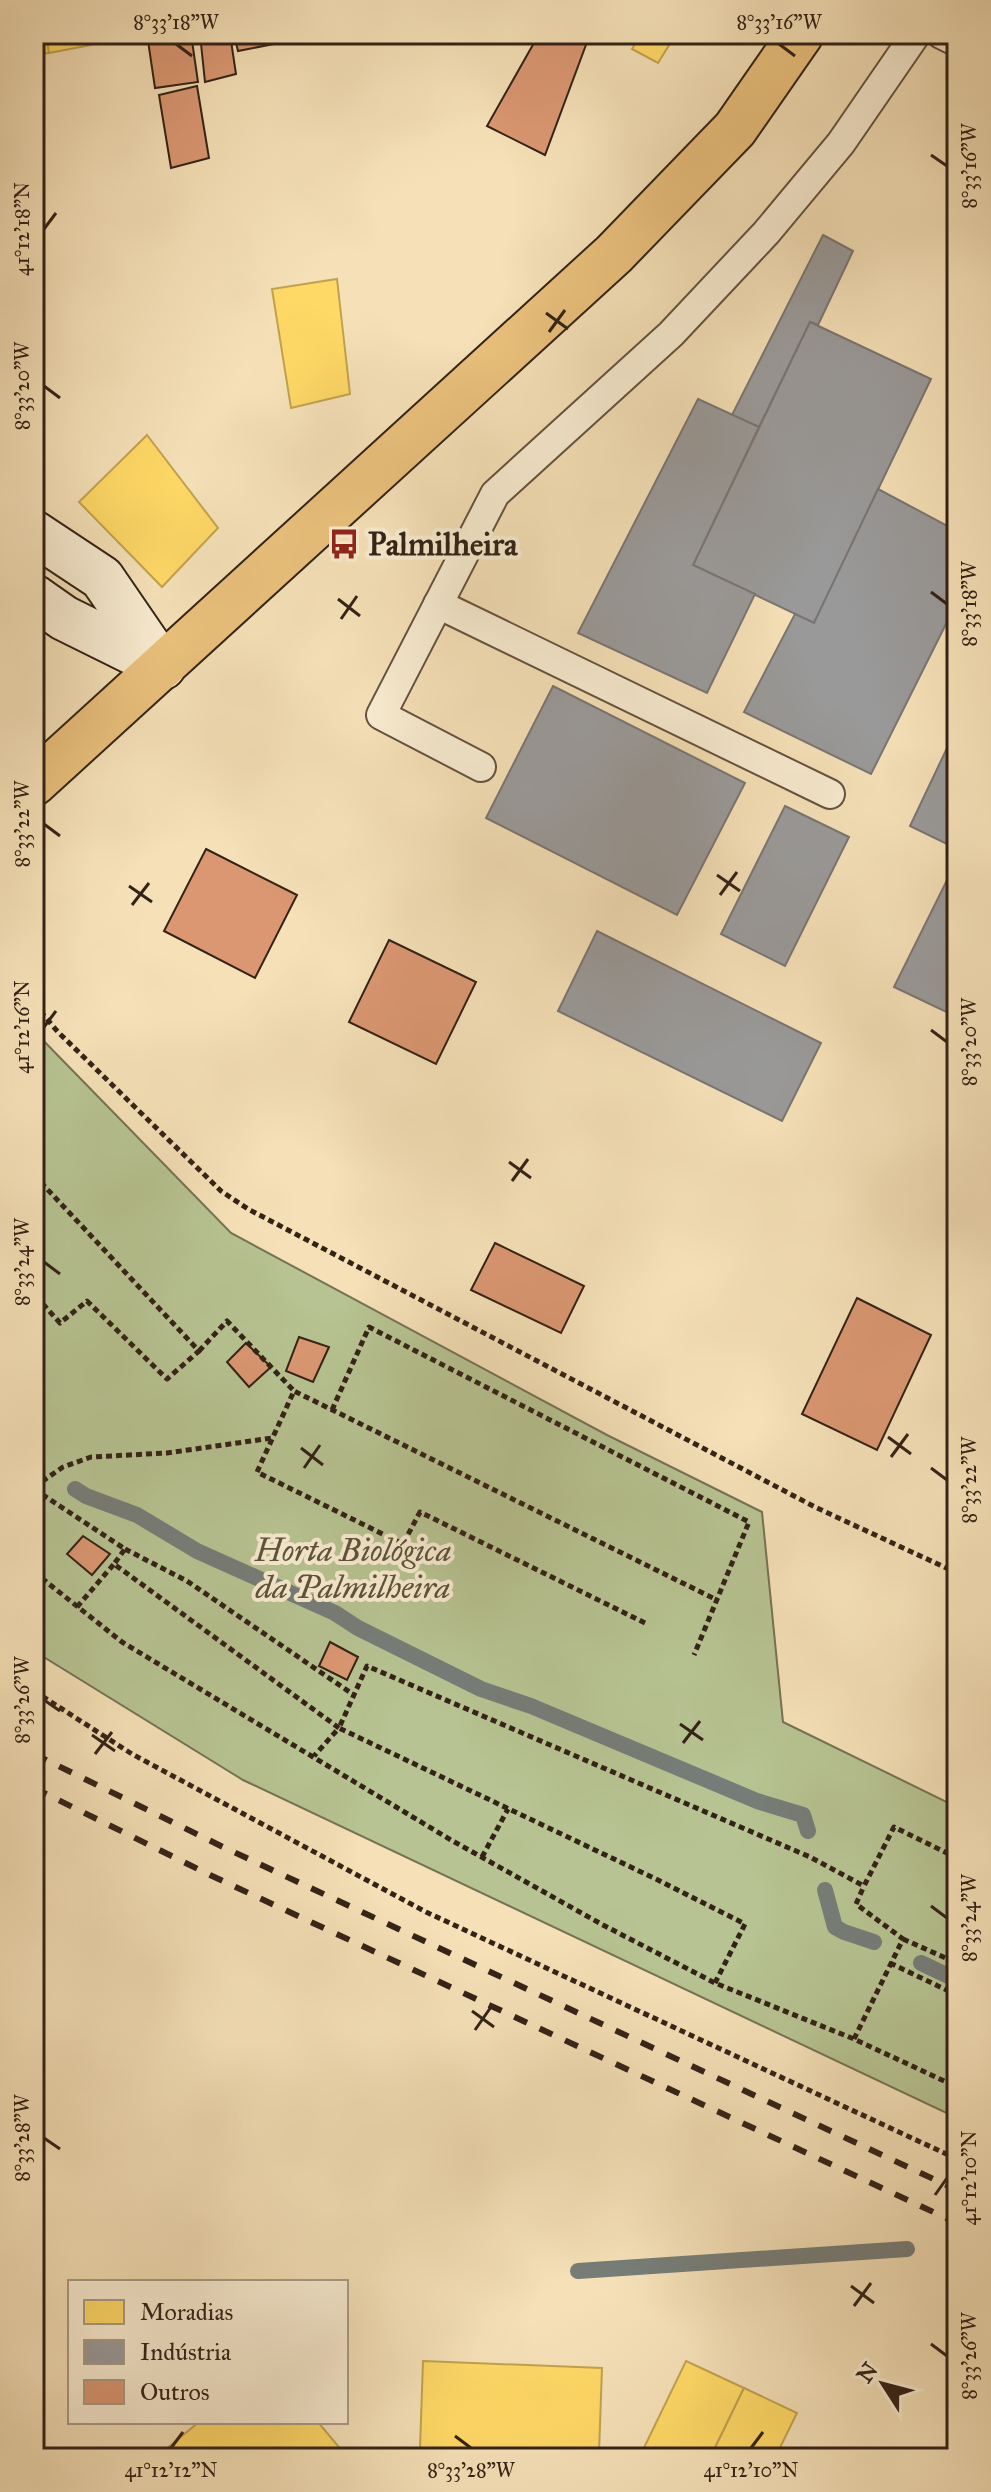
<svg xmlns="http://www.w3.org/2000/svg" width="991" height="2492" font-family="'IM FELL Great Primer',serif">
<rect width="100%" height="100%" fill="#f5e0b7"/>
<filter id="stains"><feTurbulence type="fractalNoise" baseFrequency=".0025" numOctaves="4"/><feColorMatrix values="0 0 0 0 .2 0 0 0 0 .09 0 0 0 0 .02 0 0 0 .5 -.17"/></filter>
<radialGradient id="worn" r=".72"><stop offset=".6" stop-color="#630" stop-opacity="0"/><stop offset="1" stop-color="#630" stop-opacity=".3"/></radialGradient>
<polygon fill="#b7c392" stroke="#757254" stroke-width="2" points="34,1031 231,1233 607,1435 762,1512 783,1722 957,1807 957,2118 243,1780 34,1651"/>
<g fill="#ffd966" stroke="#c2a24e" stroke-width="2">
<polygon points="34,34 46,34 49,53 34,55"/>
<polygon points="46,34 89,34 91,45 49,53"/>
<polygon points="338,34 387,34 387,44 338,39"/>
<polygon points="641,34 676,34 658,63 632,49"/>
<polygon points="337,279 350,394 291,408 272,289"/>
<polygon points="147,435 218,528 162,587 79,502"/>
<polygon points="423,2361 602,2368 599,2453 420,2448"/>
<polygon points="686,2361 744,2388 710,2458 639,2458"/>
<polygon points="744,2388 797,2413 775,2458 710,2458"/>
<polygon points="199,2422 318,2422 348,2458 163,2458 160,2454"/>
</g>
<g fill="#999" stroke="#7a7572" stroke-width="2">
<polygon points="823,235 853,251 818,325 810,322 759,427 732,415"/>
<polygon points="810,322 931,379 814,623 693,565"/>
<polygon points="698,399 759,427 693,565 755,594 707,693 578,633"/>
<polygon points="878,489 957,531 957,602 871,774 744,712 795,614 814,623"/>
<polygon points="553,686 745,783 677,915 486,818"/>
<polygon points="957,727 957,849 910,826"/>
<polygon points="785,806 849,837 785,966 721,934"/>
<polygon points="957,860 957,1017 894,987"/>
<polygon points="597,931 821,1043 782,1121 558,1011"/>
</g>
<g fill="none" stroke-linecap="round" stroke-linejoin="round">
<g stroke="#767d78" stroke-width="16">
<polyline points="34,1464 35,1465"/>
<polyline points="75,1489 86,1496 137,1515 197,1551 335,1613 358,1628 481,1689 531,1706 757,1801 803,1815 808,1831"/>
<polyline points="825,1890 835,1927 844,1932 874,1942"/>
<polyline points="921,1963 957,1980"/>
<polyline points="578,2271 907,2249"/>
</g>
</g>
<g fill="#da9772" stroke="#332216" stroke-width="2">
<polygon points="147,34 191,34 198,82 155,88"/>
<polygon points="200,34 230,34 236,74 205,82"/>
<polygon points="234,34 288,34 289,41 238,51"/>
<polygon points="539,34 590,34 545,155 487,126"/>
<polygon points="197,86 209,158 171,168 159,95"/>
<polygon points="206,849 297,895 255,978 164,931"/>
<polygon points="389,940 476,982 436,1064 349,1022"/>
<polygon points="495,1243 584,1286 561,1333 471,1290"/>
<polygon points="857,1298 931,1335 877,1450 802,1414"/>
<polygon points="299,1337 329,1347 313,1382 286,1371"/>
<polygon points="246,1343 271,1367 249,1387 227,1362"/>
<polygon points="83,1536 110,1554 92,1575 67,1554"/>
<polygon points="330,1642 358,1657 347,1680 319,1666"/>
</g>
<g fill="none" stroke-linecap="round" stroke-linejoin="round">
<g stroke="#64523e" stroke-width="32">
<g id="lane">
<polyline points="941,34 957,42"/>
<polyline points="438,604 830,794"/>
<polyline points="481,767 381,715 495,494 671,334 766,233 841,143 916,34"/>
</g>
</g>
<g stroke="#332216" stroke-width="48">
<g id="secondary">
<polyline points="34,533 102,578 163,667"/>
<polyline points="34,597 64,618 161,666"/>
</g>
</g>
<g stroke="#332216" stroke-width="48">
<polyline id="primary" points="34,783 614,254 735,129 801,34"/>
</g>
<g stroke="#332216" stroke-width="5" stroke-dasharray="6 4" stroke-linecap="butt">
<polyline points="34,1004 58,1032 221,1191 248,1209 815,1507 957,1573"/>
<polyline points="34,1175 199,1351 167,1379 87,1301 60,1323 34,1294"/>
<polyline points="199,1351 227,1321 294,1391"/>
<polyline points="332,1410 369,1327 749,1522 694,1655"/>
<polyline points="34,1487 63,1467 91,1457 167,1453 272,1438"/>
<polyline points="34,1489 125,1549 114,1564 339,1728 314,1756"/>
<polyline points="125,1549 187,1581 354,1695"/>
<polyline points="34,1572 122,1642 451,1840 603,1925 715,1983 854,2039 957,2087"/>
<polyline points="77,1607 114,1564"/>
<polyline points="645,1623 420,1512 403,1544 257,1472 294,1391 717,1600"/>
<polyline points="34,1691 132,1754 426,1912 957,2159"/>
<polyline points="482,1857 508,1809"/>
<polyline points="903,1939 957,1963"/>
<polyline points="890,1963 957,1995"/>
<polyline points="715,1983 745,1924 658,1880 339,1728 367,1666 810,1857 864,1886 894,1827 957,1858"/>
<polyline points="854,2039 903,1939 856,1904 864,1886"/>
</g>
<use href="#lane" stroke="#f8ebd0" stroke-width="28"/>
<use href="#secondary" stroke="#f8ebd0" stroke-width="44"/>
<use href="#primary" stroke="#eac07c" stroke-width="44"/>
<g stroke="#332216" stroke-width="6" stroke-dasharray="14 14" stroke-linecap="butt">
<polyline points="34,1754 223,1847 957,2190"/>
<polyline points="34,1788 210,1875 957,2223"/>
</g>
</g>
<path fill="none" stroke="#332216" stroke-width="3" d="M176,44L192,56M779,44L795,56M931,155L947,166M44,229L56,213M546,313L568,329M549,332L565,310M44,386L60,398M931,592L947,604M338,599L360,616M341,619L357,596M44,824L60,836M717,875L740,891M129,886L152,902M720,895L737,872M132,905L149,883M44,1027L56,1011M931,1030L947,1042M509,1162L531,1178M512,1181L528,1159M44,1262L60,1274M888,1437L911,1454M301,1448L323,1465M891,1457L908,1434M304,1468L320,1445M931,1468L947,1480M44,1700L60,1711M680,1724L703,1740M92,1735L115,1751M683,1743L700,1721M95,1754L112,1732M931,1906L947,1918M472,2011L494,2027M475,2030L491,2007M44,2138L60,2149M935,2195L947,2178M851,2286L874,2303M854,2306L871,2283M931,2344L947,2356M455,2436L471,2448M171,2448L183,2432M751,2448L763,2432"/>
<defs>
<g id="bus-bare" transform="scale(2.4)"><path d="M-5-6H5V4H4V6H2V4H-2V6H-4V4H-5ZM-3.5-4V0h7V-4ZM-3.5 1.2v1.5H-2V1.2ZM2 1.2v1.5H3.5V1.2Z" fill="#8f2418" stroke="#f8ebd0" stroke-width="2.5" paint-order="stroke"/></g>
</defs>
<g fill-rule="evenodd">
<use href="#bus-bare" x="344" y="544"/>
</g>
<g text-anchor="middle" dominant-baseline="central" stroke-width="8" stroke-linejoin="round" paint-order="stroke">
<g font-size="32" font-weight="bold" fill="#332216" stroke="#f8ebd0" text-anchor="start">
<text x="368" y="544">Palmilheira</text>
</g>
<g font-size="32" font-style="italic" fill="#5b523b" stroke="#f8ebd0">
<text x="353" y="1550">Horta Biológica<tspan x="353" dy="37">da Palmilheira</tspan></text>
</g>
</g>
<rect width="991" height="2492" fill="none" stroke="#f5e0b7" stroke-width="88"/>
<rect x="68" y="2280" width="280" height="144" fill="#f8ebd0" stroke="#a99b86" stroke-width="2"/>
<rect x="84" y="2300" width="40" height="24" fill="#ffd966" stroke="#a99b86" stroke-width="2"/>
<text x="140" y="2320" font-size="24" fill="#332216">Moradias</text>
<rect x="84" y="2340" width="40" height="24" fill="#999999" stroke="#a99b86" stroke-width="2"/>
<text x="140" y="2360" font-size="24" fill="#332216">Indústria</text>
<rect x="84" y="2380" width="40" height="24" fill="#da9772" stroke="#a99b86" stroke-width="2"/>
<text x="140" y="2400" font-size="24" fill="#332216">Outros</text>
<g transform="translate(883 2384) rotate(306)" stroke="#f8ebd0" stroke-width="6" paint-order="stroke">
<path d="M0-6L14 30L0 20L-14 30Z" fill="#332216"/>
<text y="-12" font-size="22" font-weight="bold" text-anchor="middle" fill="#332216">N</text>
</g>
<rect x="44" y="44" width="903" height="2404" fill="none" stroke="#332216" stroke-width="3"/>
<g font-size="20" text-anchor="middle" fill="#332216">
<text x="176" y="29">8°33'18"W</text>
<text x="779" y="29">8°33'16"W</text>
<text transform="translate(969 166) rotate(-90)" y="7">8°33'16"W</text>
<text transform="translate(22 229) rotate(-90)" y="7">41°12'18"N</text>
<text transform="translate(22 386) rotate(-90)" y="7">8°33'20"W</text>
<text transform="translate(969 604) rotate(-90)" y="7">8°33'18"W</text>
<text transform="translate(22 824) rotate(-90)" y="7">8°33'22"W</text>
<text transform="translate(22 1027) rotate(-90)" y="7">41°12'16"N</text>
<text transform="translate(969 1042) rotate(-90)" y="7">8°33'20"W</text>
<text transform="translate(22 1262) rotate(-90)" y="7">8°33'24"W</text>
<text transform="translate(969 1480) rotate(-90)" y="7">8°33'22"W</text>
<text transform="translate(22 1700) rotate(-90)" y="7">8°33'26"W</text>
<text transform="translate(969 1918) rotate(-90)" y="7">8°33'24"W</text>
<text transform="translate(22 2138) rotate(-90)" y="7">8°33'28"W</text>
<text transform="translate(969 2178) rotate(-90)" y="7">41°12'10"N</text>
<text transform="translate(969 2356) rotate(-90)" y="7">8°33'26"W</text>
<text x="171" y="2477">41°12'12"N</text>
<text x="471" y="2477">8°33'28"W</text>
<text x="751" y="2477">41°12'10"N</text>
</g>
<rect width="100%" height="100%" filter="url(#stains)"/>
<rect width="100%" height="100%" fill="url(#worn)"/>
</svg>
